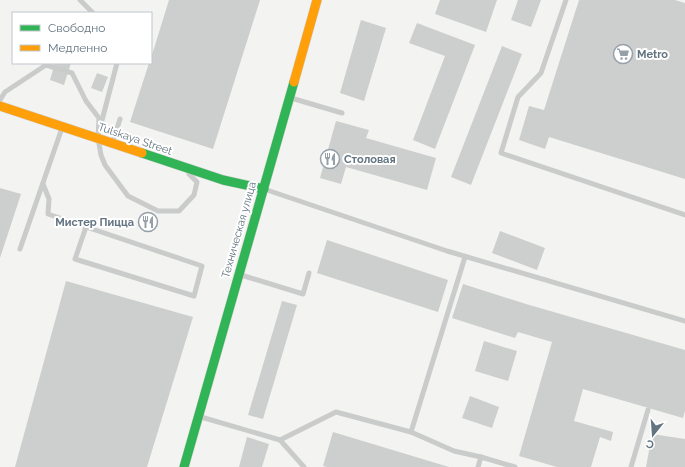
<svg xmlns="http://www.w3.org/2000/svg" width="685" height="467" font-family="Raleway,sans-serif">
<rect width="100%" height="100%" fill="#f3f3f1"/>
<g fill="#cdcfce">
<polygon points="169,0 260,0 213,149 130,122 149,63 151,63 151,58"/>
<polygon points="440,0 497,0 486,32 435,14"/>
<polygon points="518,0 541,0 531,27 511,20"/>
<polygon points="579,0 675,0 685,3 685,179 549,137 545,149 519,140 529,106 544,110"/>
<polygon points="361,20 386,28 364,101 340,93"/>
<polygon points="417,23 475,45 435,149 413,140 445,56 409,43"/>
<polygon points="502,46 522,54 471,185 451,177"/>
<polygon points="55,63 71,63 64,85 50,80"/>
<polygon points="97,73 108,77 102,92 91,88"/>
<polygon points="336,121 369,130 366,138 436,158 427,190 346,167 341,184 320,178"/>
<polygon points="0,188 21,194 0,258"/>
<polygon points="500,231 545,248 537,270 492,253"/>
<polygon points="327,240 448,280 438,312 317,273"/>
<polygon points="66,281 193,317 147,467 15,467"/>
<polygon points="463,284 526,304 685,350 685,411 683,418 583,389 574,421 613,432 611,441 600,437 591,467 557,467 519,456 552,342 518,332 515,338 452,318"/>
<polygon points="282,301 297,305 263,419 248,415"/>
<polygon points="484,341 517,351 508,381 475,371"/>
<polygon points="470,396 499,407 492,428 462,418"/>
<polygon points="333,432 449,467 327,467 323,466"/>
<polygon points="652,434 685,439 685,467 646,467"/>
<polygon points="247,437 269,444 262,467 239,467"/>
</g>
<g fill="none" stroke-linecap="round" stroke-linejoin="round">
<g stroke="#d0d1d2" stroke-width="10">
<g id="fast">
<polyline points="142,153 223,180 264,189"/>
<polyline points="184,467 294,82"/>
</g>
</g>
<g stroke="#d0d1d2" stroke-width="10">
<g id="slow">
<polyline points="294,82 317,0"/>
<polyline points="0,106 142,153"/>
</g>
</g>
<g stroke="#cacccc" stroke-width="5">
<polyline points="80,0 93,13"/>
<polyline points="566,0 541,73 518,97 501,153 685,215"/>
<polyline points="291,98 342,113"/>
<polyline points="0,100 5,92 46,65 72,73 86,101 99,118 98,138 101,155 105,165 128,196 158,211 179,211 194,195 197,182 189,174"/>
<polyline points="101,124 117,63"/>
<polyline points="113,141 120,119"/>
<polyline points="43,184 49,199 48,214 202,266 194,296 75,259 86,227"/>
<polyline points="264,189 447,251 685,321"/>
<polyline points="20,249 62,128"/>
<polyline points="241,275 303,294 309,273"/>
<polyline points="201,417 280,440 304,467"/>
<polyline points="411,432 465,257"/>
<polyline points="280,440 336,412 411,432 454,451 481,457"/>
<polyline points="478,467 481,457 515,467"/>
<polyline points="631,467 648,410"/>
</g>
<use href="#fast" stroke="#30b455" stroke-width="9"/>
<use href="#slow" stroke="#ff9f0a" stroke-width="9"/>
</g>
<defs>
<g id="supermarket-ring" transform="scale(1)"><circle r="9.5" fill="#fff" stroke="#95a0a8" stroke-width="1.5"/><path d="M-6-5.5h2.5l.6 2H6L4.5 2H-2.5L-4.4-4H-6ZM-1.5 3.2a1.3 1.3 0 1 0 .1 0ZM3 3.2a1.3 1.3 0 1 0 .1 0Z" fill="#95a0a8"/></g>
<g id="restaurant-ring" transform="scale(1)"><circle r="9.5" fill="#fff" stroke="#95a0a8" stroke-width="1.5"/><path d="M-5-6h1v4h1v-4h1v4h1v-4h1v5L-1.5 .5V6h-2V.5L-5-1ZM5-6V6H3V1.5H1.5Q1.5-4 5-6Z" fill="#95a0a8"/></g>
</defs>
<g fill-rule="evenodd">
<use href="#supermarket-ring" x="623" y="54"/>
<use href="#restaurant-ring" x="330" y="159"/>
<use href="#restaurant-ring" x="148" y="222"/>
</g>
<g text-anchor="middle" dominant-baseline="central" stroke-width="4" stroke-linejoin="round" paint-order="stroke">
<g font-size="11" font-weight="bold" fill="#637481" stroke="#fff" text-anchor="start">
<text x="637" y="54">Metro</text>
<text x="344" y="159">Столовая</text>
<text x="134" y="222" text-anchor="end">Мистер Пицца</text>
</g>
<g font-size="11" fill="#637481" stroke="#fff">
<text transform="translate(135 139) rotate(19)">Tulskaya Street</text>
<text transform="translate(239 230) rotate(-74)">Техническая улица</text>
</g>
</g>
<rect x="12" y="12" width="140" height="52" fill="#ffffff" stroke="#c1c7cd"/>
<rect x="20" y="25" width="20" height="6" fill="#30b455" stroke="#c1c7cd"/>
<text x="48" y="32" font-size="12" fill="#637481">Свободно</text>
<rect x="20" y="45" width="20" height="6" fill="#ff9f0a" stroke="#c1c7cd"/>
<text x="48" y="52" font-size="12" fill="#637481">Медленно</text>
<g transform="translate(653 435) rotate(197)" stroke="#ffffff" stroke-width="3" paint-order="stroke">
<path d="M0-3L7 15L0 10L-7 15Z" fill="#637481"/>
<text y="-6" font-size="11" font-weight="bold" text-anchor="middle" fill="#637481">С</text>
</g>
</svg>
